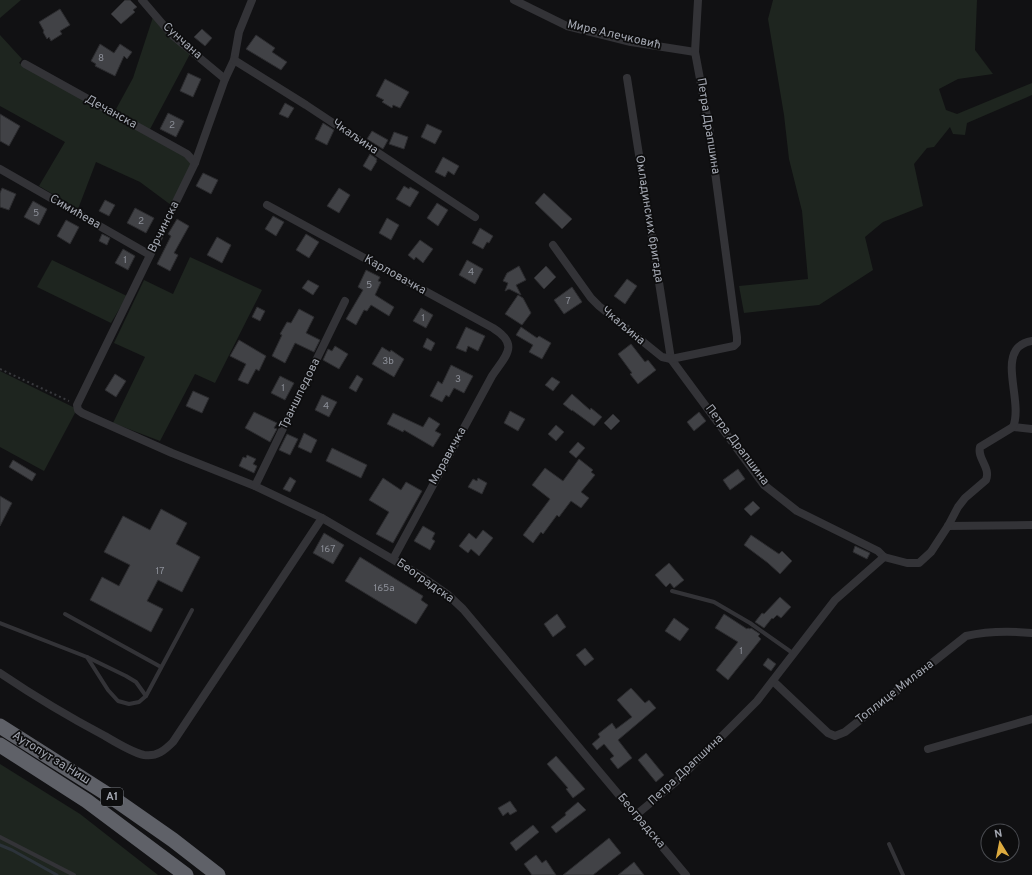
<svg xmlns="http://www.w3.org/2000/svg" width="1032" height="875" font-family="Overpass,sans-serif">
<rect width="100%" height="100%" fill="#111113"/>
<g fill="#1e251f">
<polygon points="0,0 21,0 0,18"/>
<polygon points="773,0 977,0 975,50 993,74 958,79 939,89 946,110 957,114 1032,83 1032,95 967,123 965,135 953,134 950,127 934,147 927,148 914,164 923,206 883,222 865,237 873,270 819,305 744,313 739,286 808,279 802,211 789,159 784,115 768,19"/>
<polygon points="153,17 190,54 149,131 115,111 133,78"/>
<polygon points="0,35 22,59 19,63 66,90 185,156 192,164 171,205 140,182 96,162 78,209 39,186 65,142 0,106"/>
<polygon points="190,257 262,290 215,383 195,374 160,441 113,423 145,357 114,343 144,280 173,294"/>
<polygon points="52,260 127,296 111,323 37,287"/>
<polygon points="0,371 75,408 75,413 44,471 0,447"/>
<polygon points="0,764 80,814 158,875 0,875"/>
</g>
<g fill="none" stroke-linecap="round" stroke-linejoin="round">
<polyline stroke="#2c333a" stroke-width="3" points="0,845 12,850 57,875"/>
</g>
<g fill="#414246" stroke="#2c2c2f">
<polygon points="125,0 130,0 137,7 133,10 135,12 121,24 111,14"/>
<polygon points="60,9 70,25 60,31 62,34 51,41 49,37 47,39 43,32 44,31 39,22"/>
<polygon points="202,29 212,38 205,46 194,37"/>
<polygon points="256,35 275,48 272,52 287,62 281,70 246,49"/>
<polygon points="100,44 114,53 120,44 132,52 127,59 124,56 115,76 95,66 96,64 91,61"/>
<polygon points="188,73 201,79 193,97 180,91"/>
<polygon points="385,79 409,92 400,108 393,105 392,108 382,102 384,100 376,96"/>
<polygon points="285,103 294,108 288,118 279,114"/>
<polygon points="168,113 184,121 176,137 160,129"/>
<polygon points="0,114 20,126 9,146 0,141"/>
<polygon points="323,123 334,130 327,145 315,139"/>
<polygon points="427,124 442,131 435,144 421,137"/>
<polygon points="372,131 388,140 383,149 367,139"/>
<polygon points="394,132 408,137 404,149 389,144"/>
<polygon points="370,154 377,159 376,161 377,161 371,171 363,166"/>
<polygon points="443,157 459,166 454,175 448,171 445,177 435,172"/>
<polygon points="203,173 218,180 211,194 196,186"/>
<polygon points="404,186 409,189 410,187 419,192 410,207 396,199"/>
<polygon points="2,188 16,194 9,210 0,207 0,193"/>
<polygon points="339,188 350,195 339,213 327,206"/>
<polygon points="544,193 572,219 562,229 535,203"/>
<polygon points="105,200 115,205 109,216 99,211"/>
<polygon points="33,201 47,209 39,225 24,217"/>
<polygon points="437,203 448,210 438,226 427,218"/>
<polygon points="135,208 154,218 146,233 127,223"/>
<polygon points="273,216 284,222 276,236 265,229"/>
<polygon points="387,218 399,225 391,240 379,233"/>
<polygon points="177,219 189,226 174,253 178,255 170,271 157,264 171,236 168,234"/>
<polygon points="66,220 79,227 70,244 57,236"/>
<polygon points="480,228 493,236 489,243 487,242 483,249 472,243"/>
<polygon points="102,234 110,238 107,245 99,241"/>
<polygon points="306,234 319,242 309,258 296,250"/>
<polygon points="217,237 231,245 222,263 207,255"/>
<polygon points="420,240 433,249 423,263 416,257 414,260 408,255"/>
<polygon points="123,249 135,256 128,270 115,263"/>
<polygon points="467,260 483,269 475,284 459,275"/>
<polygon points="519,266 526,280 516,285 521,295 509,289 505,291 508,283 503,281 507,273"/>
<polygon points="546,266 556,277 544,289 534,278"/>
<polygon points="366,270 380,277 378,281 381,282 375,295 394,307 389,316 371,305 367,311 364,310 356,325 346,319 363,290 358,287"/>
<polygon points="627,279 637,286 625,304 614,296"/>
<polygon points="308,280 319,286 313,295 302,288"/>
<polygon points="572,287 582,302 564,314 554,300"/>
<polygon points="518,295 523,298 531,313 522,325 505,314"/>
<polygon points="257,307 265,311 260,321 252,317"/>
<polygon points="421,308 433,315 426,328 413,321"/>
<polygon points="299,309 314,317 306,333 320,340 314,352 295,343 285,363 272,356 282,335 280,334 287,322 291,323"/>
<polygon points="466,327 485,336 478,351 468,346 466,352 456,348"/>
<polygon points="521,327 537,338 539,336 551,343 542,359 529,352 533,345 516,335"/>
<polygon points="427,338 435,343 431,351 423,347"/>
<polygon points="239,340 266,356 259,371 256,369 248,384 238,380 246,364 230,356"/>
<polygon points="631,344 645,362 648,360 656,370 638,384 630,374 632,373 618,354"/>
<polygon points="335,346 348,354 339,369 323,360 328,349 332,351"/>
<polygon points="382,347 390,352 391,350 404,359 394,377 372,364"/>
<polygon points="451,365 473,376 464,393 454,388 449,397 446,395 442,402 430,396 438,381 442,384"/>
<polygon points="115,374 126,381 116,397 105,390"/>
<polygon points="357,375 363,379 356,392 349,388"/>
<polygon points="280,376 294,383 285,400 271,393"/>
<polygon points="552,377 560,382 553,391 545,385"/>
<polygon points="193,391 209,398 202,413 186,406"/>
<polygon points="572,394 590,410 591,408 602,417 594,426 572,410 572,411 563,404"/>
<polygon points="322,395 337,402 329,417 315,410"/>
<polygon points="510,411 525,419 518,431 504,423"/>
<polygon points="254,412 277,423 274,428 277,429 270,442 245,428"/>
<polygon points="699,412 706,421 694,431 687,422"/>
<polygon points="393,413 423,427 429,417 440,424 435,431 441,434 433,447 404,430 403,432 387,424"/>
<polygon points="613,414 620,421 611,430 604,423"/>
<polygon points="556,425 564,432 556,441 548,434"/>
<polygon points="304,433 317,440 311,453 298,447"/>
<polygon points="287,434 298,439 290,455 279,450"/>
<polygon points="578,442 585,448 576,458 569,452"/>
<polygon points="332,448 367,465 361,478 326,461"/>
<polygon points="247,455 256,459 253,464 257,466 254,473 239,466 243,457 246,458"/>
<polygon points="579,459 593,470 591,472 595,475 581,492 589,498 581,508 571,501 559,517 557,515 543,534 541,532 533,543 523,535 550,499 532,485 545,468 563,481"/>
<polygon points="13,460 36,474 32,481 9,467"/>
<polygon points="738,469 745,479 730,490 723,480"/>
<polygon points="290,477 296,481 290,492 283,489"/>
<polygon points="383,478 401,490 406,482 422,491 393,543 376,534 389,512 369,500"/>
<polygon points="478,478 487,483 482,494 468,487 473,479 477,481"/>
<polygon points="0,496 12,503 0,526"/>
<polygon points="753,501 760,508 751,516 744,509"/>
<polygon points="161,509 187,523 176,544 200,557 182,592 158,580 147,601 163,609 151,632 90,600 102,577 119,586 130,565 104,552 123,516 150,530"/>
<polygon points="423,526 435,533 432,539 435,541 430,550 414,541"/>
<polygon points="483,530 493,538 479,556 471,549 468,553 459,546 469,533 476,539"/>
<polygon points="324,533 344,545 333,564 313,553"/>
<polygon points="751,535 779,554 782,551 792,561 780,574 768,563 744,545"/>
<polygon points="855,546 870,553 867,559 853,552"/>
<polygon points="360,557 423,596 421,600 428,605 416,624 345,581"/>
<polygon points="669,563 684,580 674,588 670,583 666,587 655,575"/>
<polygon points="780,597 791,607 781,618 777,615 773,619 772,618 764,628 755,622 762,613 764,614"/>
<polygon points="557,614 566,627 553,637 544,624"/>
<polygon points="724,614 747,629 748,628 750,629 751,628 760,634 758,636 761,639 728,680 716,670 738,642 715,628"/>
<polygon points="674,618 689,629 680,641 665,631"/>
<polygon points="585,648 594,659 585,666 576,655"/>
<polygon points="768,658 776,664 771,671 763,665"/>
<polygon points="631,688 645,703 649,700 656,708 618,740 632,758 618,769 610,759 614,756 604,744 597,750 592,744 600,737 598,734 612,723 616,729 632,717 617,700"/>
<polygon points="646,753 664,775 656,782 638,760"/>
<polygon points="556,756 585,789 573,798 566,789 568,788 547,764"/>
<polygon points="510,801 517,811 510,815 508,812 503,816 498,808"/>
<polygon points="578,802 586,810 556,833 551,827 566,815 565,813"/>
<polygon points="533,825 539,832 516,851 510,843"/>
<polygon points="609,838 621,853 593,875 563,875"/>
<polygon points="536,855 542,863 546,860 556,875 532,875 524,864"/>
<polygon points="634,862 644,875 618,875"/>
</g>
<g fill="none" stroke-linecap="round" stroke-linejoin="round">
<polyline stroke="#393a3e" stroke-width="2" stroke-dasharray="2 3" stroke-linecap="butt" points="0,369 69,401"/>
<g stroke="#333337" stroke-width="4">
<polyline points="672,591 714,602 750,623 794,654"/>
<polyline points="65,614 161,667"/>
<polyline points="0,623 87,657 108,690 118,701 129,704 139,702 146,696 192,610"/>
<polyline points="87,657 126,676 136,682 146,696"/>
<polyline points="0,837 74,875"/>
<polyline points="889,844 903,875"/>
</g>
<g stroke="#333337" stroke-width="8">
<polyline points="142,0 172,35 225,79"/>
<polyline points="252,0 239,32 234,60 225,79 195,163 77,405 78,410 82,413 172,453 255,486 322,518 421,576 447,594 463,609 686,875"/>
<polyline points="514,0 567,26 631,42 695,52"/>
<polyline points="234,60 306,105 475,217"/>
<polyline points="25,64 187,154 195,163"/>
<polyline points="627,78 671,359 764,485 797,511 878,551 884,557"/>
<polyline points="0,169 150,255"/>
<path d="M267,205L493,328C520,345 506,355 492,376L393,559"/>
<polyline points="553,245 591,298 599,306 662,357 671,359 734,346 737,343 737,337 709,127 695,52 698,0"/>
<polyline points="1013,427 1032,429"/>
<polyline points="255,486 345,301"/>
<polyline points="948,526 1032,525"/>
<path d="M884,557L907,563H919L931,552L948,526L958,507L965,498L986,480C991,467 977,459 980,447L1013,427C1022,405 1004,368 1016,350C1020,344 1026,342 1032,341"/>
<path d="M0,673C34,696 69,717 105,736C115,742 134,753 144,755C157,757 165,750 173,742L322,518"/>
<path d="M773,681L828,733L835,736L845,732L966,636C988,631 1009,631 1032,633"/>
<polyline points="928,749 1032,719"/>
<polyline points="636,815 678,780 757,701 835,600 884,557"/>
</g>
<g stroke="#5f6168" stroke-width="15">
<polyline points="0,726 110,796 173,840 218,875"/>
<polyline points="0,745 87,801 186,875"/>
</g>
</g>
<g text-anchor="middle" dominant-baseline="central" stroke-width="3.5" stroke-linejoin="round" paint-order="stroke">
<g font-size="10" fill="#8b8e97">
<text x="101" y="58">8</text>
<text x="172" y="125">2</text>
<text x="36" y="213">5</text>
<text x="141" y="221">2</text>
<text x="125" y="260">1</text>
<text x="471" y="272">4</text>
<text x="369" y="285">5</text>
<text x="568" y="301">7</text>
<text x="423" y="318">1</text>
<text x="388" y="361">3b</text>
<text x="458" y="379">3</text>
<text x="283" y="388">1</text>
<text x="326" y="406">4</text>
<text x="328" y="549">167</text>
<text x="160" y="571">17</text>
<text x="384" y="588">165a</text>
<text x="741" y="651">1</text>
</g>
<rect fill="#0d0d0e" stroke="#777a81" stroke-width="1" x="101" y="788" width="22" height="18" rx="3"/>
<g font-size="11" font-weight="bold" fill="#a4a8b2">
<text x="112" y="797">A1</text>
</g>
<g font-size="12" fill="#a4a8b2" stroke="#0d0d0e">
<text transform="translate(614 35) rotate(13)">Мире Алечковић</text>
<text transform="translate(182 41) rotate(42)">Сунчана</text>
<text transform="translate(111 112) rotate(29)">Дечанска</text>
<text transform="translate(708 126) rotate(81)">Петра Драпшина</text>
<text transform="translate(355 137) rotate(34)">Чкаљина</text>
<text transform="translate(75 212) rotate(30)">Симићева</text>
<text transform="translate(649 219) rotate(81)">Омладинских бригада</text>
<text transform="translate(164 227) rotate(-64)">Врчинска</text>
<text transform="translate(395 275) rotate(29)">Карловачка</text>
<text transform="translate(623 326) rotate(40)">Чкаљина</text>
<text transform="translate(300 394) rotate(-64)">Траншпедова</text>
<text transform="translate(737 445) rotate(53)">Петра Драпшина</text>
<text transform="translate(448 456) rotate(-61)">Моравичка</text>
<text transform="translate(425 581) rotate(35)">Београдска</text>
<text transform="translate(895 692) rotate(-38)">Топлице Милана</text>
<text transform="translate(51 758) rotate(32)">Аутопут за Ниш</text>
<text transform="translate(686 770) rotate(-43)">Петра Драпшина</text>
<text transform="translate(641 821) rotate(50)">Београдска</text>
</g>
</g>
<g transform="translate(1000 843) rotate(350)"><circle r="19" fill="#0d0d0e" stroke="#494b50"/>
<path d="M0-3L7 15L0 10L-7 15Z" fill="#ddab3f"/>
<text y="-6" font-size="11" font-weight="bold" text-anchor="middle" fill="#a4a8b2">N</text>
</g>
</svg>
